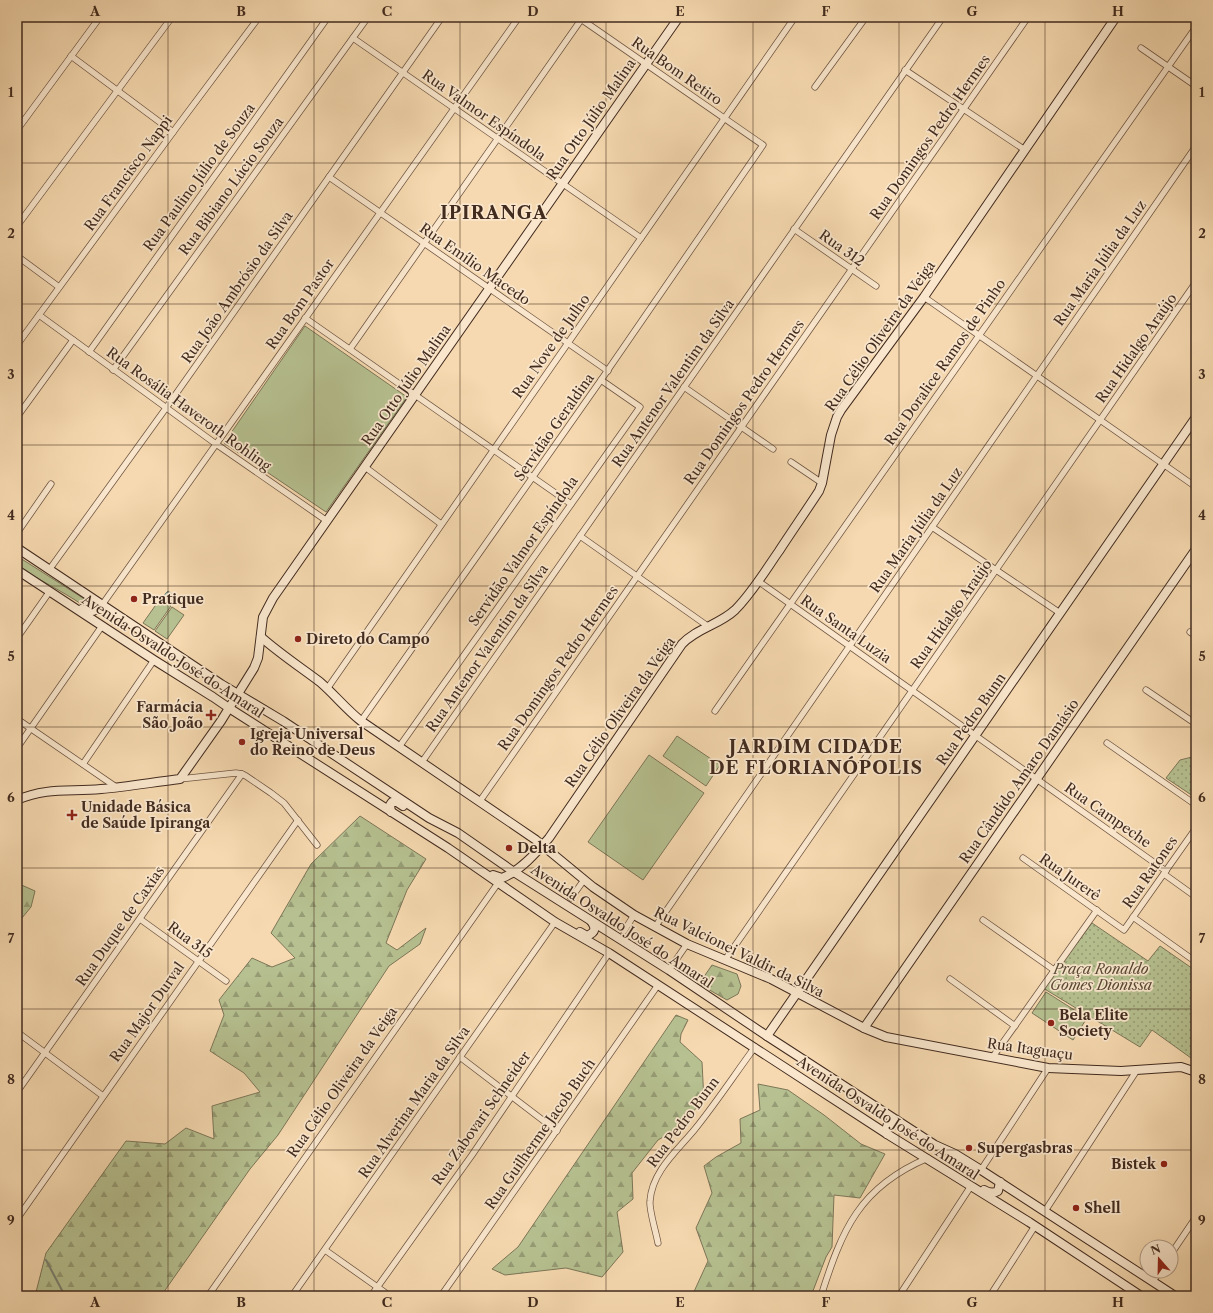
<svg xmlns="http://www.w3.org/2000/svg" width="1213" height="1313" font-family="'Libre Caslon Text',serif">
<defs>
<pattern id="forest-firs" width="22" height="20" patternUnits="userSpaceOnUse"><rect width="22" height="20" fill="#b6c090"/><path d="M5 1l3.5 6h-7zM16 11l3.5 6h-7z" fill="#969c75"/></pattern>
<pattern id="park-dots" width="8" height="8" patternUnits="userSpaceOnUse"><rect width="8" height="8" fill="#b6c090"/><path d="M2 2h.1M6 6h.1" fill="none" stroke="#969c75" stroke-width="1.8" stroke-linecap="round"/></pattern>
<pattern id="water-rules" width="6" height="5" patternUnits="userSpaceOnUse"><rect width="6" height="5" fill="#9dbaa9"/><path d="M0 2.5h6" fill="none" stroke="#829789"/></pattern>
</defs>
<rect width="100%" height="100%" fill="#f6d9b0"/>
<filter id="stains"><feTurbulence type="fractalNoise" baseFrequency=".005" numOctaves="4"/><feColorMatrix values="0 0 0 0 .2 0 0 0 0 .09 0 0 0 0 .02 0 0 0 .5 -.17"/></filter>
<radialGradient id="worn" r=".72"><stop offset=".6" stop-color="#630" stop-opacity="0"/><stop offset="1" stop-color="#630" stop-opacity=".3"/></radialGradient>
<g fill="#b6c090" stroke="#7c7658">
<polygon points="305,326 407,397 326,512 224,443"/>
<path d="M17,556L86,600V603L83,605C62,591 39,580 17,566Z"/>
<polygon points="160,599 171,606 154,630 143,623"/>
<polygon points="172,607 184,615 167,639 155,631"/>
<polygon points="677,736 720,765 706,786 663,756"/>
<polygon points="649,755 704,793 643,880 588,842"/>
<polygon points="1046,992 1087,1018 1073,1040 1032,1013"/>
</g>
<g fill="url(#forest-firs)" stroke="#7c7658">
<polygon points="360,816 426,859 407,890 386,943 397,950 426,928 420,944 389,966 278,1135 250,1169 161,1296 35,1296 46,1253 126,1141 165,1144 186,1128 214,1139 212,1106 260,1092 244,1073 210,1051 224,1015 219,1000 252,958 272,967 295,958 271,933 311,864"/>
<polygon points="17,883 35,891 31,907 17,924"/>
<polygon points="712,965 737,974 741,986 738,994 727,1000 699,984"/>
<polygon points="676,1015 688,1020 681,1034 680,1042 702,1062 704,1101 670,1133 658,1140 632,1173 633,1199 617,1212 623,1252 602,1277 566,1268 505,1275 492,1269 518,1247"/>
<polygon points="758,1084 788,1090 824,1115 861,1144 885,1154 860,1198 834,1195 832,1247 826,1257 811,1296 692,1296 708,1261 696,1228 712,1193 704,1166 716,1157 741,1143 740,1119 760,1110"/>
</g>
<g fill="url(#park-dots)" stroke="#7c7658">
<polygon points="1196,756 1196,798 1166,778 1180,760"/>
<polygon points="1092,923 1148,961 1160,946 1196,971 1196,1052 1191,1058 1152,1030 1140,1047 1043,988"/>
</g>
<polygon fill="url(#water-rules)" stroke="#798172" points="168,591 179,599 175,603 164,595"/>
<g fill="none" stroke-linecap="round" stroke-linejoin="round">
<polyline stroke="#798172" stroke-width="2" points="46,1260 65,1296"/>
<g stroke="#6f5643" stroke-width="7">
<g id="street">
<polyline points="353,38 641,238"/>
<polyline points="1141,48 1196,86"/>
<polyline points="71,56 173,132"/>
<polyline points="905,70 1025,150"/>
<polyline points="815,87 866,17"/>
<polyline points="17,130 100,17"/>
<polyline points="329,177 608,371"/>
<polyline points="17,226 172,17"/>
<polyline points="794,229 876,286"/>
<polyline points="17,256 59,287"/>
<polyline points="924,297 1196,487"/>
<polyline points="39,315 216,444 327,521"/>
<polyline points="305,318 571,504"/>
<polyline points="17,345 179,124 259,17"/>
<polyline points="350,349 583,17"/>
<polyline points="89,352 328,17"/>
<polyline points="113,370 368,17"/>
<polyline points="684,387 773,449"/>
<polyline points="17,417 73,340"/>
<polyline points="791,462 822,483"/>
<polyline points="365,467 441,524"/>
<polyline points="932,527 1060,613"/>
<polyline points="17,533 51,484"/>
<polyline points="580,536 709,627"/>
<polyline points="49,570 166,408 442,17"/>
<polyline points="758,581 1166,871"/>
<polyline points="102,605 519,17"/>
<polyline points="1190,632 1196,636"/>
<polyline points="17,638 50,591"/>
<polyline points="327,689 795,17"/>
<polyline points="1146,690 1196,724"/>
<polyline points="715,711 1196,27"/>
<polyline points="17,719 116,787"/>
<polyline points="361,721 601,380 763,145 578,17"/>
<polyline points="1107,743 1196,805"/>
<polyline points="399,747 640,407 601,380"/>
<polyline points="17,748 102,626"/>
<polyline points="422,762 943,17"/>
<polyline points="83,764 154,660"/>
<polyline points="180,779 236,773 242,774 246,776 271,793 284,803 317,845"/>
<polyline points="480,801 1028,17"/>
<polyline points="1023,858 1124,930 1196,828"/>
<polyline points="1164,874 1196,897"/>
<polyline points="571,898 584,880"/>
<polyline points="1133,917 1196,962"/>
<polyline points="140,919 226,981"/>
<polyline points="983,920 1054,970"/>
<polyline points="655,927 1196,146"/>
<polyline points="624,931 634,915"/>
<polyline points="725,960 1196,282"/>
<polyline points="669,970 687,944"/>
<polyline points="950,979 1015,1026"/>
<polyline points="17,1032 103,1096"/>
<polyline points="460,1057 557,1131"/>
<polyline points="992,1058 1097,910"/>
<polyline points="17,1092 242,774"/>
<polyline points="981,1170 1048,1068"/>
<polyline points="1045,1211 1137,1070"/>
<polyline points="17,1219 298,820"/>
<path d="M658,1243C656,1232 649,1210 650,1201C652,1171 678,1150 695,1129C716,1103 735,1074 755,1047"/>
<polyline points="325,1250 390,1296"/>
<polyline points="1171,1254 1196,1217"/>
<polyline points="1153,1281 1160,1271"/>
<polyline points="208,1296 498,883"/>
<polyline points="292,1296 555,922"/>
<polyline points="371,1296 472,1155 609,953"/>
<polyline points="441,1296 658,985"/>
<path d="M821,1296C842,1230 859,1187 928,1158"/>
<polyline points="899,1296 971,1186"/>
<polyline points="990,1296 1035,1226"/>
</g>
</g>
<g stroke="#422b1f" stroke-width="10">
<g id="secondary">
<polyline points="17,548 221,684 283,721 429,818 458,833 514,872 669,970 767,1036 935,1145 955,1154 981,1170 1175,1296"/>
<polyline points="17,570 154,660 213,697 229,708 448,848 555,922 609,953 887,1134 1029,1222 1141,1296"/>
<path d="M82,609C90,613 96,612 102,605"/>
<path d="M261,637C279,653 300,667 320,682C334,694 346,709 361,721L536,840L593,887L634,915L687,944L771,979L864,1028L886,1037L1048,1068L1121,1071L1181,1067L1196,1072"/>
<path d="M17,800C47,787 70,792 101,789C127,787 154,782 180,779L221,721L254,668L258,658L263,617L273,598L679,17"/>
<polyline points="391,812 390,805 392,802 397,802 403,806"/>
<path d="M493,875L502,878C520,871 536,853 549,838L682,644C697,628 719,625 735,610C752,593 765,571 779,551C792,531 806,511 819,491L822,483L831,435L837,417L841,410L924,297L1116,17"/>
<path d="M580,932L587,936C596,932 596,928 591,921"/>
<polyline points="864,1028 1196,549"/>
<polyline points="767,1036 1196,417"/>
<polyline points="887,1134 886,1130 888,1124 895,1123 901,1127"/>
<path d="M984,1190C989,1193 993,1194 998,1191L1000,1182"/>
</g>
</g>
<use href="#street" stroke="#f9e6cc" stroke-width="5.5"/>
<use href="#secondary" stroke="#f9e6cc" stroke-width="8"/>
</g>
<path fill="none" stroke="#422b1f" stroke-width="1" stroke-opacity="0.55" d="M168,17V1296M314,17V1296M460,17V1296M606,17V1296M753,17V1296M899,17V1296M1045,17V1296M17,163H1196M17,304H1196M17,445H1196M17,586H1196M17,727H1196M17,868H1196M17,1009H1196M17,1150H1196"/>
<g fill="#8f2418" stroke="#f9e6cc" stroke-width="1.5">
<circle cx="134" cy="599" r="4"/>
<circle cx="298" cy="639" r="4"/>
<path d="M209 709h4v4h4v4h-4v4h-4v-4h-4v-4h4z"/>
<circle cx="242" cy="742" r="4"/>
<path d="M70 809h4v4h4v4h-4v4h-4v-4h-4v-4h4z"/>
<circle cx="509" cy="848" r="4"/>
<circle cx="1051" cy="1023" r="4"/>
<circle cx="969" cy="1148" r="4"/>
<circle cx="1164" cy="1164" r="4"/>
<circle cx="1076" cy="1208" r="4"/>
</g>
<g text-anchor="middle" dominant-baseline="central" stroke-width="3.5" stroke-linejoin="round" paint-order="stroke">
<g font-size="14" fill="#422b1f" stroke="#f9e6cc">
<text transform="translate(677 71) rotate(35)">Rua Bom Retiro</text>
<text transform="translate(484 115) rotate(35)">Rua Valmor Espíndola</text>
<text transform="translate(591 119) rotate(-55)">Rua Otto Júlio Malina</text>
<text transform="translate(930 137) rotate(-55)">Rua Domingos Pedro Hermes</text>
<text transform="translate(128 173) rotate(-54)">Rua Francisco Nappi</text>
<text transform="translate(199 177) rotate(-54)">Rua Paulino Júlio de Souza</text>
<text transform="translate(231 186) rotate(-54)">Rua Bibiano Lúcio Souza</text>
<text transform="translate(842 248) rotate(35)">Rua 312</text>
<text transform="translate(1100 263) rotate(-55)">Rua Maria Júlia da Luz</text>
<text transform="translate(475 264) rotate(35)">Rua Emílio Macedo</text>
<text transform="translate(237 287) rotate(-55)">Rua João Ambrósio da Silva</text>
<text transform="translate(300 304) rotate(-55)">Rua Bom Pastor</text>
<text transform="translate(880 336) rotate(-55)">Rua Célio Oliveira da Veiga</text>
<text transform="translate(551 346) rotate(-55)">Rua Nove de Julho</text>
<text transform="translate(1136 348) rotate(-55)">Rua Hidalgo Araújo</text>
<text transform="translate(945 362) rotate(-55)">Rua Doralice Ramos de Pinho</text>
<text transform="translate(673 383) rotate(-55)">Rua Antenor Valentim da Silva</text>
<text transform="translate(406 385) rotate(-55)">Rua Otto Júlio Malina</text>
<text transform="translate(744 402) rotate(-55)">Rua Domingos Pedro Hermes</text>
<text transform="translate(189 409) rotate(36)">Rua Rosália Haveroth Rohling</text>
<text transform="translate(554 427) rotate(-55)">Servidão Geraldina</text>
<text transform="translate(916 530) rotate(-55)">Rua Maria Júlia da Luz</text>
<text transform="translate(523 551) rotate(-55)">Servidão Valmor Espíndola</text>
<text transform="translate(951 614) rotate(-55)">Rua Hidalgo Araújo</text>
<text transform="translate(846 629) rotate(35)">Rua Santa Luzia</text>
<text transform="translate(487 648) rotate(-55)">Rua Antenor Valentim da Silva</text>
<text transform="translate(173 656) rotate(33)">Avenida Osvaldo José do Amaral</text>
<text transform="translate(558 668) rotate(-55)">Rua Domingos Pedro Hermes</text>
<text transform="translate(620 712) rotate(-55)">Rua Célio Oliveira da Veiga</text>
<text transform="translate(971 719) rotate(-55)">Rua Pedro Bunn</text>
<text transform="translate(1019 781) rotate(-55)">Rua Cândido Amaro Damásio</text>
<text transform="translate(1108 815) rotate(35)">Rua Campeche</text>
<text transform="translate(1150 872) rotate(-55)">Rua Ratones</text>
<text transform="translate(1070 877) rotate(35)">Rua Jurerê</text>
<text transform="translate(120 926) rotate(-55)">Rua Duque de Caxias</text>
<text transform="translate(622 926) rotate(33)">Avenida Osvaldo José do Amaral</text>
<text transform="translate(190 940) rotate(36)">Rua 315</text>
<text transform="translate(739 952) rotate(26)">Rua Valcionei Valdir da Silva</text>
<text transform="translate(147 1012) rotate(-55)">Rua Major Durval</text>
<text transform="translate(1030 1049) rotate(8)">Rua Itaguaçu</text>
<text transform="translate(342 1082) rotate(-55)">Rua Célio Oliveira da Veiga</text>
<text transform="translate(414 1102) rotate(-55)">Rua Alverina Maria da Silva</text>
<text transform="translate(481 1118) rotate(-55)">Rua Zabovari Schneider</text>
<text transform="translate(888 1118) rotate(33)">Avenida Osvaldo José do Amaral</text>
<text transform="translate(683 1122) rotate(-53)">Rua Pedro Bunn</text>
<text transform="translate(540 1134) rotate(-55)">Rua Guilherme Jacob Buch</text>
</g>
<g font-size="14" font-weight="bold" fill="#422b1f" stroke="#f9e6cc" text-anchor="start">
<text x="142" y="599">Pratique</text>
<text x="306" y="639">Direto do Campo</text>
<text x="203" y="707" text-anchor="end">Farmácia<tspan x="203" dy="16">São João</tspan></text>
<text x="250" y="734">Igreja Universal<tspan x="250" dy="16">do Reino de Deus</tspan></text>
<text x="81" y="807">Unidade Básica<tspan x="81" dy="16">de Saúde Ipiranga</tspan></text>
<text x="517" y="848">Delta</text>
<text x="1059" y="1015">Bela Elite<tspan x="1059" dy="16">Society</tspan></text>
<text x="977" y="1148">Supergasbras</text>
<text x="1156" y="1164" text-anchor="end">Bistek</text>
<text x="1084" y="1208">Shell</text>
</g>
<g font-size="14" font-style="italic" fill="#594936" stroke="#f9e6cc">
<text x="1101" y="969">Praça Ronaldo<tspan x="1101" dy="16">Gomes Dionissa</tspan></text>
</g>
<g font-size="18" font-weight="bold" letter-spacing="1" fill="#422b1f" stroke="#f9e6cc">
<text x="494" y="213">IPIRANGA</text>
<text x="816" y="747">JARDIM CIDADE<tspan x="816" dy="21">DE FLORIANÓPOLIS</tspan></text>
</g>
</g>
<rect width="1213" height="1313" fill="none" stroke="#f6d9b0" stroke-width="44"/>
<g transform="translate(1159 1259) rotate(340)"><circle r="19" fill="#f9e6cc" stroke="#b09b87"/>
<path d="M0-3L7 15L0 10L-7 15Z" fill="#8f2418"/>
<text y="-6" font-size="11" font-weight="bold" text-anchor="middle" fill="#422b1f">N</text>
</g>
<rect x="22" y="22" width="1169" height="1269" fill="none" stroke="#422b1f" stroke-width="1.5"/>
<g font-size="13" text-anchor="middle" font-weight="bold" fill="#422b1f">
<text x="95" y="16">A</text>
<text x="241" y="16">B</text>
<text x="387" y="16">C</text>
<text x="533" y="16">D</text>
<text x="680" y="16">E</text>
<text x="826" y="16">F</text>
<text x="972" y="16">G</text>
<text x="1118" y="16">H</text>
<text x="11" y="97">1</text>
<text x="1202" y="97">1</text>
<text x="11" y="238">2</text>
<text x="1202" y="238">2</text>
<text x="11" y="379">3</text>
<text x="1202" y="379">3</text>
<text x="11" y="520">4</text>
<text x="1202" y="520">4</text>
<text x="11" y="661">5</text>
<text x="1202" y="661">5</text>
<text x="11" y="802">6</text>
<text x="1202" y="802">6</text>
<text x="11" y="943">7</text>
<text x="1202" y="943">7</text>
<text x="11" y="1084">8</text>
<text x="1202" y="1084">8</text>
<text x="11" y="1225">9</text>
<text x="1202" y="1225">9</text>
<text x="95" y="1307">A</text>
<text x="241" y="1307">B</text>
<text x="387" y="1307">C</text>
<text x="533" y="1307">D</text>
<text x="680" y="1307">E</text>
<text x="826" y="1307">F</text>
<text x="972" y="1307">G</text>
<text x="1118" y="1307">H</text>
</g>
<rect width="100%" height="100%" filter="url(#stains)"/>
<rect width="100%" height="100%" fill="url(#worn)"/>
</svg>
